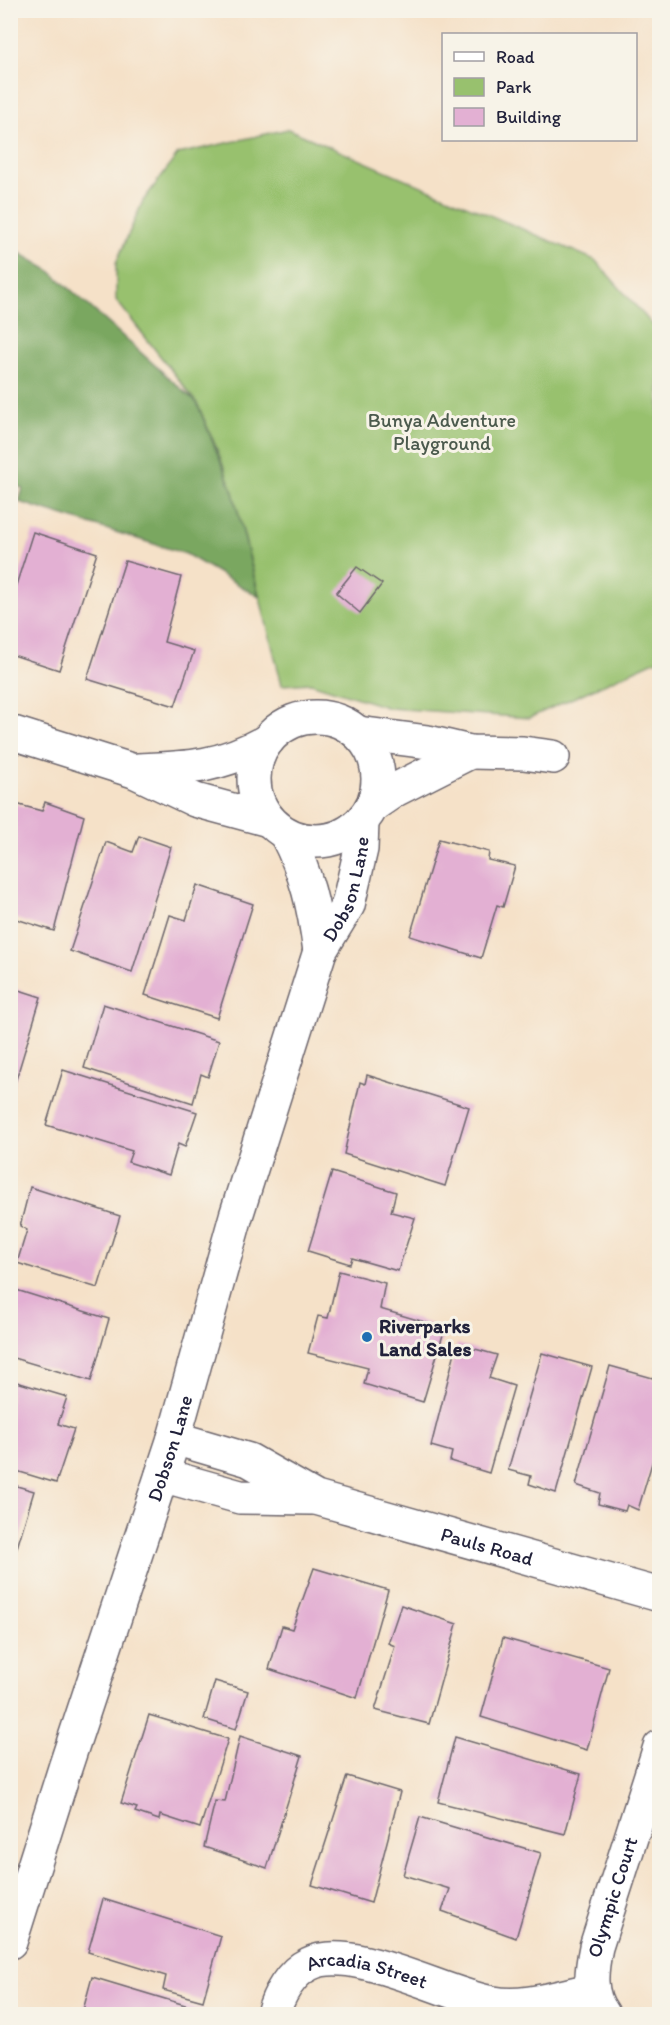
<svg xmlns="http://www.w3.org/2000/svg" width="670" height="2025" font-family="Itim,sans-serif">
<rect width="100%" height="100%" fill="#f7f3e8"/>
<filter id="ink" filterUnits="userSpaceOnUse"><feTurbulence type="fractalNoise" baseFrequency=".0167" numOctaves="2"/><feDisplacementMap in="SourceGraphic" scale="12" xChannelSelector="R" yChannelSelector="G"/><feConvolveMatrix kernelMatrix="1 2 1 2 8 2 1 2 1" color-interpolation-filters="sRGB"/></filter>
<filter id="wash" filterUnits="userSpaceOnUse"><feTurbulence type="fractalNoise" baseFrequency=".008" numOctaves="4" result="noise"/><feDisplacementMap in="SourceGraphic" scale="24" xChannelSelector="R" yChannelSelector="G"/><feGaussianBlur stdDeviation="1.35" result="paint"/><feColorMatrix in="noise" values="0 0 0 0 0 0 0 0 0 0 0 0 0 0 0 0 0 1.4 0 .05"/><feComposite in="paint" operator="in"/></filter>
<g filter="url(#wash)">
<rect width="100%" height="100%" fill="#f5e1c8"/>
<polygon fill="#98c16e" stroke="#5d7254" stroke-width="1.5" points="288,129 595,260 659,332 659,659 529,718 389,708 311,683 282,685 233,492 217,449 197,403 116,300 116,263 143,201 178,154"/>
<polygon fill="#7aa761" stroke="#4e644e" stroke-width="1.5" points="11,248 49,270 197,403 233,492 259,597 186,554 19,502 23,488 10,485"/>
<g id="blocks">
<g fill="#e3b0d3">
<polygon points="33,532 97,553 59,670 10,654 10,604"/>
<polygon points="125,561 181,577 164,642 194,651 175,706 87,679"/>
<polygon points="357,567 382,584 360,613 336,593"/>
<polygon points="45,802 84,816 54,931 10,917 10,807 12,803 42,811"/>
<polygon points="139,836 171,847 132,972 70,951 106,842 133,852"/>
<polygon points="439,839 489,852 488,860 515,866 503,907 497,905 481,958 410,936"/>
<polygon points="197,885 253,904 217,1018 145,995 170,915 186,920"/>
<polygon points="10,987 41,997 11,1096 10,1096"/>
<polygon points="103,1004 219,1041 208,1077 201,1074 193,1103 84,1068"/>
<polygon points="63,1070 197,1112 185,1147 178,1144 169,1175 128,1162 132,1151 46,1125"/>
<polygon points="367,1075 469,1107 445,1186 344,1154 360,1082 365,1084"/>
<polygon points="332,1172 396,1192 391,1212 415,1218 398,1271 352,1258 350,1264 308,1251"/>
<polygon points="30,1187 120,1216 98,1288 17,1263 27,1230 20,1226"/>
<polygon points="339,1271 385,1283 380,1309 445,1328 423,1402 364,1384 368,1368 308,1353 318,1316 328,1318"/>
<polygon points="10,1288 109,1319 91,1381 10,1357"/>
<polygon points="457,1344 497,1355 489,1378 514,1386 489,1473 450,1461 452,1452 431,1446"/>
<polygon points="542,1353 592,1367 556,1493 529,1484 531,1476 508,1470"/>
<polygon points="610,1366 660,1380 660,1436 638,1510 627,1505 625,1511 598,1504 600,1493 576,1485"/>
<polygon points="10,1380 67,1397 58,1424 74,1429 56,1483 10,1469"/>
<polygon points="10,1484 34,1491 13,1561 10,1561"/>
<polygon points="659,1494 660,1494 660,1509 655,1508"/>
<polygon points="314,1568 388,1590 357,1698 269,1669 282,1626 292,1629"/>
<polygon points="401,1605 457,1624 429,1724 375,1710 395,1646 388,1643"/>
<polygon points="503,1638 609,1668 587,1750 481,1717"/>
<polygon points="215,1681 248,1691 236,1729 204,1719"/>
<polygon points="149,1715 228,1739 200,1828 160,1815 159,1820 135,1812 137,1808 121,1803"/>
<polygon points="240,1736 302,1756 267,1868 204,1847 215,1801 225,1802"/>
<polygon points="455,1737 581,1774 565,1834 438,1802"/>
<polygon points="347,1776 400,1792 371,1903 312,1885"/>
<polygon points="420,1817 541,1853 516,1938 442,1911 450,1889 403,1875"/>
<polygon points="103,1899 221,1936 203,2001 163,1990 166,1976 88,1952"/>
<polygon points="92,1977 205,2011 203,2014 82,2014"/>
</g>
</g>
</g>
<g filter="url(#ink)">
<use href="#blocks" fill-opacity="0" stroke="#6c656c" stroke-width="1.5"/>
<g fill="none" stroke-linecap="round" stroke-linejoin="round">
<g stroke="#6c656c" stroke-width="36">
<g id="minor">
<circle cx="316" cy="779" r="62"/>
<polyline points="10,732 134,771 195,800 269,820"/>
<polyline points="358,733 428,742 470,752 523,753 553,757"/>
<path d="M138,770C192,768 219,767 267,741"/>
<polyline points="373,805 395,790 470,752"/>
<path d="M286,834C307,874 314,907 320,951"/>
<path id="s1" d="M174,1438L249,1460L316,1498L660,1595"/>
<polyline points="162,1475 240,1497 311,1498"/>
<path id="s2" d="M10,1942L65,1768L174,1438L236,1216L320,951L348,905L361,849L362,822"/>
<path id="s3" d="M273,2014C278,1996 290,1973 309,1964C352,1942 446,1996 493,2003C525,2009 560,1996 592,1990"/>
<path id="s4" d="M603,2014C588,1994 591,1971 596,1947L660,1747"/>
</g>
</g>
<use href="#minor" stroke="#fff" stroke-width="33"/>
</g>
</g>
<circle fill="#1f6fb2" stroke="#f7f3e8" stroke-width="2" cx="367" cy="1337" r="6"/>
<g text-anchor="middle" dominant-baseline="central" stroke-width="6" stroke-linejoin="round" paint-order="stroke">
<g font-size="20" fill="#4b5a4d" stroke="#f7f3e8">
<text x="442" y="420">Bunya Adventure<tspan x="442" dy="23">Playground</tspan></text>
</g>
<g font-size="20" fill="#22223b" stroke="#f7f3e8">
<text stroke="none"><textPath href="#s2" startOffset="1107">Dobson Lane</textPath></text>
<text stroke="none"><textPath href="#s2" startOffset="519">Dobson Lane</textPath></text>
<text stroke="none"><textPath href="#s1" startOffset="333">Pauls Road</textPath></text>
<text stroke="none"><textPath href="#s4" startOffset="122">Olympic Court</textPath></text>
<text stroke="none"><textPath href="#s3" startOffset="123">Arcadia Street</textPath></text>
</g>
<g font-size="20" font-weight="bold" fill="#22223b" stroke="#f7f3e8" text-anchor="start">
<text x="379" y="1326">Riverparks<tspan x="379" dy="23">Land Sales</tspan></text>
</g>
</g>
<rect width="670" height="2025" fill="none" stroke="#f7f3e8" stroke-width="36"/>
<rect x="442" y="33" width="195" height="108" fill="#f7f3e8" stroke="#a29fa3" stroke-width="1.5"/>
<rect x="454" y="52" width="30" height="9" fill="#ffffff" stroke="#a29fa3" stroke-width="1.5"/>
<text x="496" y="63" font-size="18" fill="#22223b">Road</text>
<rect x="454" y="78" width="30" height="18" fill="#98c16e" stroke="#a29fa3" stroke-width="1.5"/>
<text x="496" y="93" font-size="18" fill="#22223b">Park</text>
<rect x="454" y="108" width="30" height="18" fill="#e3b0d3" stroke="#a29fa3" stroke-width="1.5"/>
<text x="496" y="123" font-size="18" fill="#22223b">Building</text>
</svg>
